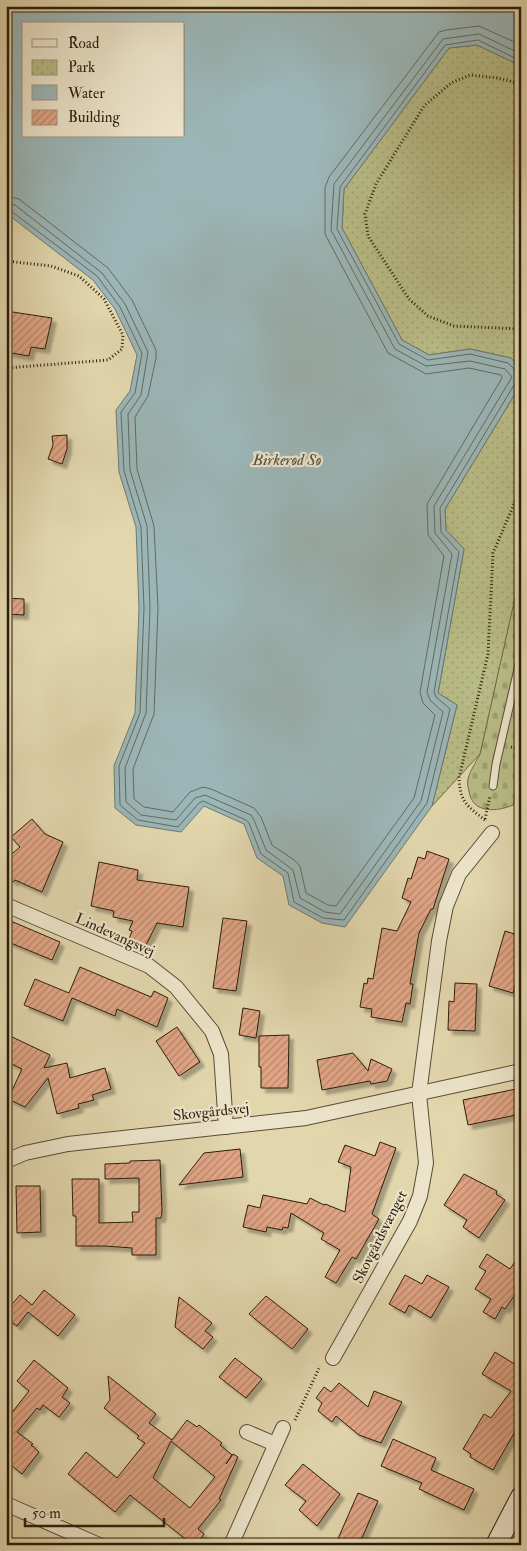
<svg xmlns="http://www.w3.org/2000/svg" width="527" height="1551" font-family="'IM FELL Double Pica',serif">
<defs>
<pattern id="cemetery-stones" width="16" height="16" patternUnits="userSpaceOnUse" patternTransform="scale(1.25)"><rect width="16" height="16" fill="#b8bc86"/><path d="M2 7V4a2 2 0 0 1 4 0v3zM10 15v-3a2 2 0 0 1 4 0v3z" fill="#9ea172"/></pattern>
<pattern id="park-dots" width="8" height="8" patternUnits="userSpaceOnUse" patternTransform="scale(1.25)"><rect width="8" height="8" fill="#b8bc86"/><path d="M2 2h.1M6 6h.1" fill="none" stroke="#9ea172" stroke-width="1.8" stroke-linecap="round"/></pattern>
<pattern id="building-hatch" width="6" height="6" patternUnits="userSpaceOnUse" patternTransform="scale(1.25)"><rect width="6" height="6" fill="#e1a585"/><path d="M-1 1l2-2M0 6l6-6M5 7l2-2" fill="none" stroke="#b7866b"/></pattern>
<filter id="shadow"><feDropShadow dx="4.5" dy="4.5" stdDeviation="1" flood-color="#0004"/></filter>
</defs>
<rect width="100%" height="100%" fill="#e2d6ad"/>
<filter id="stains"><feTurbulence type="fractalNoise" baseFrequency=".004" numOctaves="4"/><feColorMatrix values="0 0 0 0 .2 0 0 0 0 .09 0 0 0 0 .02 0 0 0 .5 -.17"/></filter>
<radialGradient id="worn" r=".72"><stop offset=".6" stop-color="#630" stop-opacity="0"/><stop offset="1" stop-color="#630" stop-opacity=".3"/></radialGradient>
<path fill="url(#cemetery-stones)" stroke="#726c48" d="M521,570V771L513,805C497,812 472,814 469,791C468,787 467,783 468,779C470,771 476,762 480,754Z"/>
<g fill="url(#park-dots)" stroke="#726c48">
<polygon points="477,45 521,66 521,369 511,358 470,349 429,355 402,340 342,228 344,189 449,48"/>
<polygon points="521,384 521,571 480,754 432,806 457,705 438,693 464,549 446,530 445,509"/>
</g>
<path fill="#9bb6b7" stroke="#6e7972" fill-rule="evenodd" d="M6,6H521V66L477,45L449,48L344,189L342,228L402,340L429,355L470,349L511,358L521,369V384L445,509L446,530L464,549L438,693L457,705L432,806L345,927L322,923L289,905L283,876L257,858L244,824L204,806L181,832L136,825L115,808L114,766L135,713L139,608L136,527L119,472L116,410L130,391L137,355L115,309L93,280L6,213ZM24,24H184V136H24Z"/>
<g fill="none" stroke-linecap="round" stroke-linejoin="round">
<g stroke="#636a61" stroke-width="1">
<polyline points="521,61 478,40 445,45 340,187 337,229 399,344 428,360 470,354 508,363 516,371 521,372"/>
<polyline points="6,196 19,199 108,268 132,300 156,350 156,358 148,396 135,417 137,469 154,526 158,608 154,714 133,769 134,799 144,807 173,812 190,792 203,787 211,789 254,808 261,817 272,845 294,860 300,866 306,893 328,905 336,906 414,798 435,715 423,703 420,692 444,556 428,535 427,504 502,378 501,375 469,368 426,374 388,353 325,234 325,188 329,177 439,32 446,30 479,26 521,45"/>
<polyline points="6,203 15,205 102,273 125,304 148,352 141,395 128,414 130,470 147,526 150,608 146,713 125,768 126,802 141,815 176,820 195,798 205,795 251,815 254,820 266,850 293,870 300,898 325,912 340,914 421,801 443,712 430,700 427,692 452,554 435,533 434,506 512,377 505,369 470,361 426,366 395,349 331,230 334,184 443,39 479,34 521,54"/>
<polyline points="6,209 11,211 97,276 120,307 142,353 135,393 121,412 124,471 141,527 144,608 140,713 119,766 120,805 138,820 178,827 199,803 203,801 246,820 249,823 261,854 288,873 294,902 323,918 344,920 427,803 450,709 436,697 434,692 459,552 441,532 440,508 514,385 521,382"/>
</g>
</g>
<g fill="url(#building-hatch)" stroke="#2b1d0b" fill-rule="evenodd" filter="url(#shadow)">
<polygon points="6,311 52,318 45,349 31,347 29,356 6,352"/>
<polygon points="67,435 67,449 62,464 48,459 53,445 52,436"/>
<polygon points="6,598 24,599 24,615 6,614"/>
<polygon points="32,819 45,834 63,842 42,892 15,880 13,882 6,875 6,859 20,847 11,837"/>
<polygon points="427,851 449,859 433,909 431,909 419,933 410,984 413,984 410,1004 406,1003 402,1022 371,1017 372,1009 360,1007 364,983 367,984 368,978 373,979 382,928 397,931 411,902 402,898 408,878 411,879 418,857 425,859"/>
<polygon points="99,862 138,870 137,880 189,887 183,927 157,923 144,949 128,942 132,931 129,930 133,921 113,917 114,911 91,906"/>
<polygon points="223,918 247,921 236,991 213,988"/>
<polygon points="6,919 60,942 52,960 6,941"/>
<polygon points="505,931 521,936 521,981 517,980 513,993 489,986"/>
<polygon points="80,967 151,997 154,991 168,998 157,1027 117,1009 115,1016 72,998 63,1021 24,1005 35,979 69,993"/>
<polygon points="455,983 477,984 475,1031 448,1030 449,1001 454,1002"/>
<polygon points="243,1008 260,1011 256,1038 239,1035"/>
<polygon points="177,1027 200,1062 179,1076 156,1041"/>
<polygon points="6,1034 50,1055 44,1068 67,1063 70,1078 105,1068 111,1089 92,1095 94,1100 78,1104 79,1108 57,1114 48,1078 25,1107 8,1099 22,1069 6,1061"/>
<polygon points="289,1035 288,1088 261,1088 261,1067 259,1067 259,1036"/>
<polygon points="353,1053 368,1071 371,1059 392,1069 387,1081 371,1084 370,1081 322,1090 317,1060"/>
<polygon points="521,1088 521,1114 468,1125 463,1100"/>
<polygon points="380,1142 396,1148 372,1214 379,1219 356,1259 352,1257 336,1283 325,1277 340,1250 321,1239 324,1233 291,1213 288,1228 283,1227 282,1230 267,1227 266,1232 243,1227 248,1205 260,1208 263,1195 307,1204 310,1198 324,1205 325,1204 345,1212 351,1167 338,1162 345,1145 375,1156"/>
<polygon points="240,1149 243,1177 179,1185 204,1153"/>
<polygon points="160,1160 162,1212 161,1218 156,1218 156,1255 132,1255 132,1248 105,1246 76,1246 76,1216 73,1216 72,1179 99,1179 99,1223 133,1222 132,1212 139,1212 139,1178 105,1179 105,1164 130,1163 130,1161"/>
<polygon points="464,1174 497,1191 496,1194 505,1200 479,1238 463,1227 467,1220 444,1205"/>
<polygon points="16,1186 40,1186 41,1232 17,1233"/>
<polygon points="521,1253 521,1286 505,1309 502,1307 495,1319 483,1312 491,1299 475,1289 486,1271 479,1267 487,1254 510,1269"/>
<polygon points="405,1275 422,1284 427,1275 449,1287 431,1318 409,1305 405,1313 389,1304"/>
<polygon points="44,1290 75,1315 58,1336 28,1312 17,1326 6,1318 6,1311 20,1295 32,1305"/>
<polygon points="266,1296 308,1329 292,1349 249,1314"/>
<polygon points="179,1297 212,1323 205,1331 213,1337 203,1349 175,1327"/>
<polygon points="495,1352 521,1368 521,1421 493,1470 470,1457 471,1454 463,1449 484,1414 491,1418 511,1391 482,1374"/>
<polygon points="235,1358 262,1379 246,1398 219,1377"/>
<polygon points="34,1360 68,1388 62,1397 70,1403 59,1417 43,1405 40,1410 37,1408 17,1432 33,1444 31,1445 39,1452 22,1474 6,1461 6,1420 29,1391 17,1381"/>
<path d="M108,1376L156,1414L149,1423L172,1440L187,1420L197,1427L199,1425L222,1443L220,1445L232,1455L226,1464L233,1454L238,1457L219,1499L221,1500L198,1529L204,1534L196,1545H193L130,1495L115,1512L68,1474L86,1452L117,1478L145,1443L137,1438L139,1436L104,1408L110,1400ZM171,1441L215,1477L190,1508L153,1478Z"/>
<polygon points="339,1383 368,1407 374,1391 402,1402 381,1443 359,1435 336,1416 332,1422 318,1411 322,1403 316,1398 324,1387 331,1392"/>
<polygon points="393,1439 436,1458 431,1470 474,1489 464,1510 419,1489 422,1483 381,1466"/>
<polygon points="303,1464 340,1494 317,1526 299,1510 306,1501 285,1485"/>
<polygon points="358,1493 378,1501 359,1545 345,1545 337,1541"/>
</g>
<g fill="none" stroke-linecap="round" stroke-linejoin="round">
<g stroke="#594b34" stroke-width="9">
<polyline id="service" points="493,786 496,764 521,656"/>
</g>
<g stroke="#594b34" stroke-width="16">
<g id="minor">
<polyline points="6,905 149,966 176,987 212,1031 221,1054 226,1127"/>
<polyline points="6,1161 25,1153 68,1144 306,1118 521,1071"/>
<polyline points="333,1358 410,1221 420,1196 426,1163 419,1094 439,941 446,906 459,874 492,833"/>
<polyline points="247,1432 275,1444"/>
<polyline points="6,1504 99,1545"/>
<polyline points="231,1545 283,1428"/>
</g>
</g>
<g stroke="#2b1d0b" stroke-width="22">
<polyline id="secondary" points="496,1545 521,1497"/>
</g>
<g stroke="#2b1d0b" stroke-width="3" stroke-dasharray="1 2.5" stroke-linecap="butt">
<polyline points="521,84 498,78 470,75 451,83 424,106 376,184 365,214 368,236 409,299 428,316 454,326 521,329"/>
<polyline points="6,261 51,266 79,276 104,299 123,335 122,349 108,360 6,368"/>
<polyline points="511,747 521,750"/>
<polyline points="485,819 490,796"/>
<path d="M485,820C467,806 460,802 459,778L488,654L493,553L521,488"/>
<polyline points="295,1420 320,1366"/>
</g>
<use href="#service" stroke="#ece4ca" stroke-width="7"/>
<use href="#minor" stroke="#ece4ca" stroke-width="14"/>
<use href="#secondary" stroke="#ece4ca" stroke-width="20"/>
</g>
<g text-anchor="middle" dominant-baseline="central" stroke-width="4.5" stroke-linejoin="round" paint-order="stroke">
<g font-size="15" fill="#2b1d0b" stroke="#ece4ca">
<text transform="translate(115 935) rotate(24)">Lindevangsvej</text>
<text transform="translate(211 1112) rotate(-6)">Skovgårdsvej</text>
<text transform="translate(380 1237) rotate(-63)">Skovgårdsvænget</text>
</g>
<g font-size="16" font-style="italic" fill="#4d4b3f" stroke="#ece4ca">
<text x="287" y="460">Birkerød Sø</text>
</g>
</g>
<rect width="527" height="1551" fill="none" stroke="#e2d6ad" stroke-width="25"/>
<rect x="8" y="8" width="512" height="1536" fill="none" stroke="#2b1d0b" stroke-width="2.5"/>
<rect x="12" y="12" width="502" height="1526" fill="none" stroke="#2b1d0b"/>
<rect x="22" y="22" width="162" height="115" fill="#ece4ca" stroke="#9f947e"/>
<rect x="32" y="39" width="25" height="8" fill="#ece4ca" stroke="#9f947e"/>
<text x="68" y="48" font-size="15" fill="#2b1d0b">Road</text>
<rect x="32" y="60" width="25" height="15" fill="url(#park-dots)" stroke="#9f947e"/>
<text x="68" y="72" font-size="15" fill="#2b1d0b">Park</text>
<rect x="32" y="85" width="25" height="15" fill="#9bb6b7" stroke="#9f947e"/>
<text x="68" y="98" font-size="15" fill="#2b1d0b">Water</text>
<rect x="32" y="110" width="25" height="15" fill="url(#building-hatch)" stroke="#9f947e"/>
<text x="68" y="122" font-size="15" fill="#2b1d0b">Building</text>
<path d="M25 1518v8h139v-8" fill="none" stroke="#2b1d0b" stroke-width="2.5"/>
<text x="32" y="1518" font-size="15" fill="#2b1d0b" stroke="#ece4ca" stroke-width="4" paint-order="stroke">50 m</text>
<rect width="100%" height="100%" filter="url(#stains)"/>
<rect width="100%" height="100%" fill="url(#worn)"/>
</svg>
